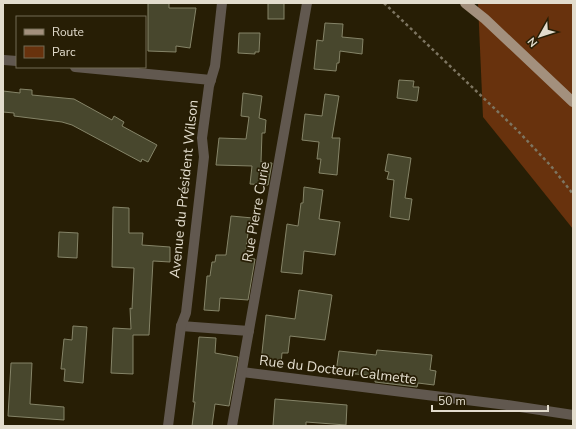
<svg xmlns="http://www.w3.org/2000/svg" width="576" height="429" font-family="'Nunito Sans',sans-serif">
<rect width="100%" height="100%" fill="#271e05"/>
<polygon fill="#68320d" points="478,3 573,3 573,229 483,117"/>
<g fill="#48472d" stroke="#858468">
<polygon points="148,3 169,3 169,8 196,8 190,48 176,46 176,52 148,51"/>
<rect x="268" y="3" width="16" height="16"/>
<polygon points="325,23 343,24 342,37 363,39 362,54 340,51 339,63 337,63 336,71 314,69 317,40 323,41"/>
<polygon points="239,33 260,33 259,52 255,52 255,54 238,53"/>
<polygon points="399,80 414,81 413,87 419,87 417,101 397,98"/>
<polygon points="20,89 32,90 32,95 74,99 112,120 114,116 124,122 122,126 157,145 148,162 142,159 141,162 72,125 62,122 14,116 14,113 3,112 3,91 20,93"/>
<polygon points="243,93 262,96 259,118 266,120 265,133 262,133 261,162 272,163 268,185 250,184 252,166 216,165 219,138 246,139 249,117 241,116"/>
<polygon points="325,94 339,96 332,138 340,138 337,175 319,173 321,159 317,159 319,142 302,140 305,114 322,116"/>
<polygon points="388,154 411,158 405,198 412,199 409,220 390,217 394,180 387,179 389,172 385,171"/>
<polygon points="304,187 323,190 319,219 340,222 335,255 304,251 302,274 281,272 287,224 298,226 301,203 303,203"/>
<polygon points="113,207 129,208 129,233 143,233 142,245 170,247 170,262 153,261 149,335 133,335 133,374 111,373 113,328 131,329 130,308 132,309 134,268 112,267"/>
<polygon points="231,216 253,218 251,233 248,233 245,258 255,259 248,300 220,298 219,311 204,310 207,276 210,276 212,262 215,262 216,255 226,255"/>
<polygon points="59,232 78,233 77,258 58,257"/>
<polygon points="299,290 332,295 325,340 290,336 288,353 282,353 281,364 261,362 266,315 295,319"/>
<polygon points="73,326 87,327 83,383 64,381 65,369 61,369 64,339 72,340"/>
<polygon points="199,337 216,338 215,353 238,357 229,406 215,404 212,426 192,426 195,402 193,402"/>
<polygon points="377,350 432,355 430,370 436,371 434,385 418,383 417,387 375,382 375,376 336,372 339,351 376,355"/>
<polygon points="11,363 32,363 30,404 64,407 64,420 8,416"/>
<polygon points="275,399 347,405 346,425 306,422 306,426 273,426"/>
</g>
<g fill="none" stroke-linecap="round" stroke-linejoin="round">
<polyline stroke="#7d7561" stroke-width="2.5" stroke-dasharray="3 3" stroke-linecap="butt" points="384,3 517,130 551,166 573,194"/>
<g stroke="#61584f" stroke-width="10">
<polyline points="4,60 17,61"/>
<polyline points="75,67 211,80"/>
<polyline points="181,326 249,331"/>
<polyline points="242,372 507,405 573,415"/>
<polyline points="168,426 181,326 186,313 204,157 202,138 209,86 215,66 222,3"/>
<polyline points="232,426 307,3"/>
</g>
<polyline stroke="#a3907d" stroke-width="10" points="465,3 485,19 573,102"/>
</g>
<g text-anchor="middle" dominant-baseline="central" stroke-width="3.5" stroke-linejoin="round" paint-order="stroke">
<g font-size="14" fill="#e2dccd" stroke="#271e05">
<text transform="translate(184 189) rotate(-84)">Avenue du Président Wilson</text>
<text transform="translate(256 212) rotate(-80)">Rue Pierre Curie</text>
<text transform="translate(338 370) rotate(7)">Rue du Docteur Calmette</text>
</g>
</g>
<rect width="576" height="429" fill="none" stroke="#e2dccd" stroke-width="8"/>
<rect x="16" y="16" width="130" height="52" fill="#271e05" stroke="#726a55"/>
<rect x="24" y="29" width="20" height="6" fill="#a3907d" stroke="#726a55"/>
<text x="52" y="36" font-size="12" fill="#e2dccd">Route</text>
<rect x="24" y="46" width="20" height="12" fill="#68320d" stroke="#726a55"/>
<text x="52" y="56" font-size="12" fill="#e2dccd">Parc</text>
<g transform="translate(540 36) rotate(231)" stroke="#271e05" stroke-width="3" paint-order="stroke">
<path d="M0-3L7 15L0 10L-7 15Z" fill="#e2dccd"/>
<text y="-6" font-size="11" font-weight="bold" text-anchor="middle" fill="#e2dccd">N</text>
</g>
<path d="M432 405v6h116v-6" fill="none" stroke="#e2dccd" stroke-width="2"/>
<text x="438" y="405" font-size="12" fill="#e2dccd" stroke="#271e05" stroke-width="3" paint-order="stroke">50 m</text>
</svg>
